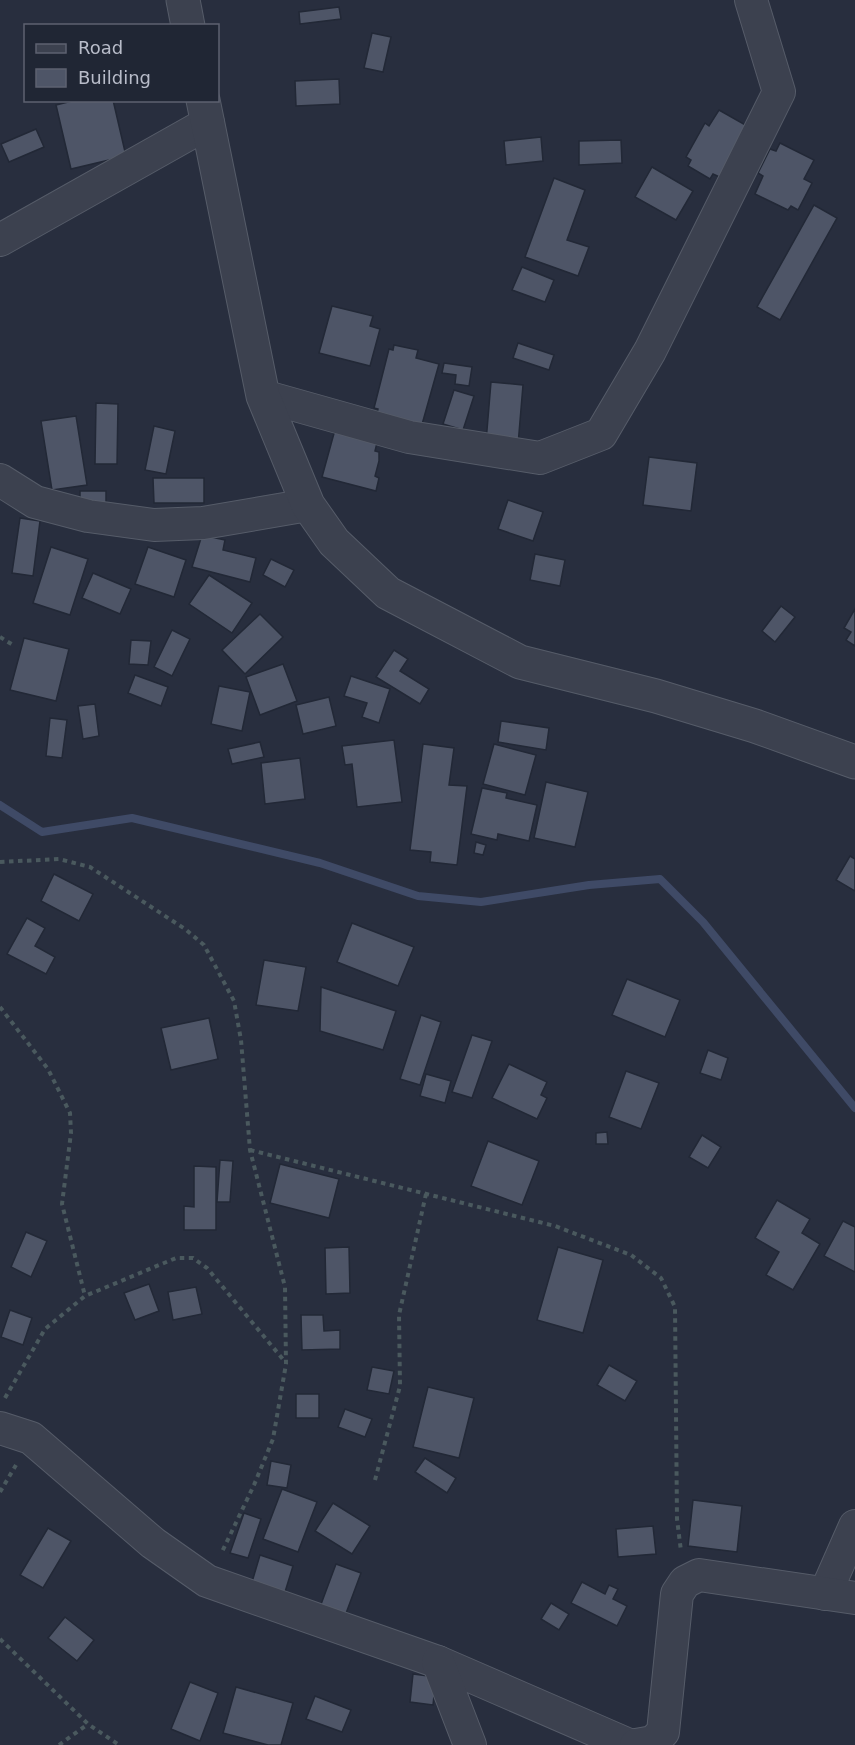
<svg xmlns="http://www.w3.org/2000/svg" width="855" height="1745" font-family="'DejaVu Sans',sans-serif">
<rect width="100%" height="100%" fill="#282e3e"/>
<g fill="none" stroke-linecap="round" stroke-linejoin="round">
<polyline stroke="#3f4a66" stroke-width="8" points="0,805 42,832 132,818 320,863 418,896 481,902 589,885 660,879 703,922 855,1108"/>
</g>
<g fill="#4e5567" stroke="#222836" stroke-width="1.5">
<polygon points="339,7 341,19 300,24 299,12"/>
<polygon points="372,33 391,37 383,72 364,68"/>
<polygon points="339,79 340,104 296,106 295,81"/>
<polygon points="76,100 113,100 126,156 71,169 56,105"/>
<polygon points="719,110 749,127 724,179 713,174 710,179 688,166 691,160 686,157 705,123 709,126"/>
<polygon points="36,129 44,147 9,162 1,144"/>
<polygon points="541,137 543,161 506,165 504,141"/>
<polygon points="621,140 622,163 579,165 579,141"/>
<polygon points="780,143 814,160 804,179 812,183 798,210 791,206 788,210 755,194 763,176 758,173 770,149 776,151"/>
<polygon points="652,167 693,191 676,220 635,197"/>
<polygon points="554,178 585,190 567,240 589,247 578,276 525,257"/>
<polygon points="814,205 837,218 780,320 757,307"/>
<polygon points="522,267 554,280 545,302 512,290"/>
<polygon points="332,306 373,316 370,326 380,329 370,366 319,353"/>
<polygon points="518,343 554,355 549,370 513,358"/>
<polygon points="394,345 418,350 416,358 439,364 421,428 376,416 378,409 374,408 389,349 393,350"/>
<polygon points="444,363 472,367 469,386 455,384 456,375 442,373"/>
<polygon points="491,382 523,385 518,445 486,442"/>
<polygon points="454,390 474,396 463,430 443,424"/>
<polygon points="96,403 118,404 117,464 95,464"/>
<polygon points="76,416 87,485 52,490 41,421"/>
<polygon points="154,426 175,431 166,474 145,470"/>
<polygon points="336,426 377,443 375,451 379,452 379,461 375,476 379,478 376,491 322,477"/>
<polygon points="649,457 697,463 691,511 643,505"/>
<polygon points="153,478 204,478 204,503 154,503"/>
<rect x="80" y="491" width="26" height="23"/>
<polygon points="508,500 543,512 533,541 498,529"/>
<polygon points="20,518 40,521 33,576 12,573"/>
<polygon points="202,535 225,540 223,550 256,558 250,582 192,567"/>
<polygon points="51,547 88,559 70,615 33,603"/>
<polygon points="148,547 186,560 174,597 135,584"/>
<polygon points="535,554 565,560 560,586 530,580"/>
<polygon points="271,559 294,570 285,587 263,575"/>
<polygon points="93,573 131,589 120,614 82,598"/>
<polygon points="209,575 252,603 232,633 189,604"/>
<polygon points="781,606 795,617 775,642 762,631"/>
<polygon points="855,609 855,646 846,640 851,632 844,628"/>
<polygon points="260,614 283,637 245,674 222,650"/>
<polygon points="172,630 190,639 172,676 154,667"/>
<polygon points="24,638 69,649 56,701 10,690"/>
<polygon points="131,640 151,641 148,665 129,664"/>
<polygon points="394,650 408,659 400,671 429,689 420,704 376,677"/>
<polygon points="283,664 297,701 260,715 246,677"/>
<polygon points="135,675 168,687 161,706 128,693"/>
<polygon points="351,676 390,689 379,723 362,717 367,703 344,696"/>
<polygon points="219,686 250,692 242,731 211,724"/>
<polygon points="329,697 336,726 303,734 296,705"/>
<polygon points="95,704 99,736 83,739 78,706"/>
<polygon points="50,718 67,720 62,758 46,756"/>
<polygon points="501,721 549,728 546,750 498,742"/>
<polygon points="394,740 402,802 357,807 352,764 345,765 342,746"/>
<polygon points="260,742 264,757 232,764 228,749"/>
<polygon points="423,744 454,748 449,785 467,786 457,865 430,862 431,852 410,850"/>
<polygon points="494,744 536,755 525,795 483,784"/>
<polygon points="300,758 305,799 265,804 261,763"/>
<polygon points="546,782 588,792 575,847 534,838"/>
<polygon points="482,788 507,793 506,798 537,805 529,841 498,834 497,840 471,834"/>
<polygon points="476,842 486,845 483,855 474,853"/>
<polygon points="850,856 855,859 855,891 836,880"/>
<polygon points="54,874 93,894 79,921 41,901"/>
<polygon points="27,918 45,928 35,946 55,957 46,974 7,954"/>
<polygon points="352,923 414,947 398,986 337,962"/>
<polygon points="264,960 306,967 298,1011 256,1005"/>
<polygon points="627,979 680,1000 665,1037 612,1015"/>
<polygon points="321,987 396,1011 383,1050 320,1031"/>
<polygon points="421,1015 441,1022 420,1085 400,1079"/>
<polygon points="209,1018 218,1059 171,1070 161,1028"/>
<polygon points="472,1035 492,1041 472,1098 452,1092"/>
<polygon points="708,1050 728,1058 721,1080 700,1073"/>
<polygon points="509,1064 547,1082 541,1095 547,1098 537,1119 492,1098"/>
<polygon points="626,1071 659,1083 641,1129 609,1117"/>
<polygon points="426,1074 451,1081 445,1103 420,1096"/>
<polygon points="607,1132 608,1144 596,1144 596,1133"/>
<polygon points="702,1135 721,1147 708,1168 689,1157"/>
<polygon points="488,1141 539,1161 522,1205 471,1186"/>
<polygon points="220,1160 233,1161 230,1202 217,1202"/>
<polygon points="280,1164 339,1179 329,1218 270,1203"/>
<polygon points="194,1166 216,1167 216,1230 184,1230 184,1206 194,1207"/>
<polygon points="777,1200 810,1219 802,1233 820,1244 793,1290 766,1275 779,1252 755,1238"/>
<polygon points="843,1221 855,1227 855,1272 824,1256"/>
<polygon points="26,1232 47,1241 31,1277 11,1267"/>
<polygon points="349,1247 350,1293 326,1294 325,1248"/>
<polygon points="558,1247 603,1260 583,1333 537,1320"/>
<polygon points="149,1284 159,1311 135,1320 124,1293"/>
<polygon points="196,1287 202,1314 173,1320 168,1292"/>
<polygon points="10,1310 32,1318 23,1345 1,1337"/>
<polygon points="301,1315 323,1315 324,1331 340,1330 340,1349 302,1350"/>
<polygon points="609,1365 637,1381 625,1401 597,1385"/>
<polygon points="372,1367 394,1371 389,1394 367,1390"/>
<polygon points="428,1387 474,1398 459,1458 413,1447"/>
<rect x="296" y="1394" width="23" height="24"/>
<polygon points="345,1409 372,1419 365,1437 338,1427"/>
<polygon points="425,1458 456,1478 447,1493 415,1472"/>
<polygon points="271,1461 291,1465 287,1488 267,1485"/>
<polygon points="282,1489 317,1502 298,1552 263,1539"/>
<polygon points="693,1500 742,1506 737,1552 688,1546"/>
<polygon points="333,1503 370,1526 352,1554 315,1531"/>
<polygon points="244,1513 261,1519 248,1558 230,1553"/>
<polygon points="653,1526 656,1554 618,1557 616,1529"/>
<polygon points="48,1528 71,1541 43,1588 20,1575"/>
<polygon points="260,1555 293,1566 285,1592 252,1582"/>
<polygon points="336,1564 361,1573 345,1616 320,1607"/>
<polygon points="582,1582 605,1594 609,1585 618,1589 613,1599 627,1606 617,1626 571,1603"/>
<polygon points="551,1603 569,1614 559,1630 541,1619"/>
<polygon points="65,1617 94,1640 77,1661 48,1638"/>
<polygon points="413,1674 436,1677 433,1705 410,1702"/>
<polygon points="190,1682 218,1693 200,1741 171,1729"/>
<polygon points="236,1687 293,1703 281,1745 268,1745 223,1733"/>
<polygon points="315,1696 351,1710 342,1732 306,1719"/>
</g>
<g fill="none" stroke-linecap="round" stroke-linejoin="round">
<g stroke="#565c69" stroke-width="34">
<g id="minor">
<polyline points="0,240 208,123"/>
<polyline points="263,396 409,437 540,458 601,434 650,351 779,92 751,0"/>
<polyline points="0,480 35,502 88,516 154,525 203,523 308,505"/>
<polyline points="0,1428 31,1438 153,1543 207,1581 438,1662 629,1745"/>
<polyline points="825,1594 855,1526"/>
<polyline points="438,1662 470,1745"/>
<polyline points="636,1745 653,1742 663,1732 677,1594 685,1582 699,1575 855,1598"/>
</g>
</g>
<g stroke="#565c69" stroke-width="35">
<g id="tertiary">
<polyline points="183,0 188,26"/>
<polyline points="203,100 263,396 308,505 334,542 388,593 520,662 656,696 755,726 855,762"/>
</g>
</g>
<g stroke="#4a595e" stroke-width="4" stroke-dasharray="4.5 4.5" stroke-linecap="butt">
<polyline points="0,637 13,645"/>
<polyline points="0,862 59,859 90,867 185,929 204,945 234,1001 241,1040 250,1150 285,1287 286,1364 273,1439 254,1485 221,1554"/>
<polyline points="0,1007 48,1069 70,1113 71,1133 62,1204 85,1296"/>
<polyline points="250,1150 555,1226 631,1255 661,1278 675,1307 677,1519 681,1551"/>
<polyline points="5,1398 45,1329 85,1296 176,1258 193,1258 207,1268 286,1363"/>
<polyline points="375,1480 400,1386 399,1315 426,1194"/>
<polyline points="0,1492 16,1465"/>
<polyline points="0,1639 88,1724 119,1745"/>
<polyline points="59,1745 88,1724"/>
</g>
<use href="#minor" stroke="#3c414f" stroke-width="32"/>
<use href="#tertiary" stroke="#3c414f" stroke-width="33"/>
</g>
<rect x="24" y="24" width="195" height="78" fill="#202634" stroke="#5d6270" stroke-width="1.5"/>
<rect x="36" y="44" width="30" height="9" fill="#3c414f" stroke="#5d6270" stroke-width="1.5"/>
<text x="78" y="54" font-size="18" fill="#b8bcc9">Road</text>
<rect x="36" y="69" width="30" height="18" fill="#4e5567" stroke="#5d6270" stroke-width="1.5"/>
<text x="78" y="84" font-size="18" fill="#b8bcc9">Building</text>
</svg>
